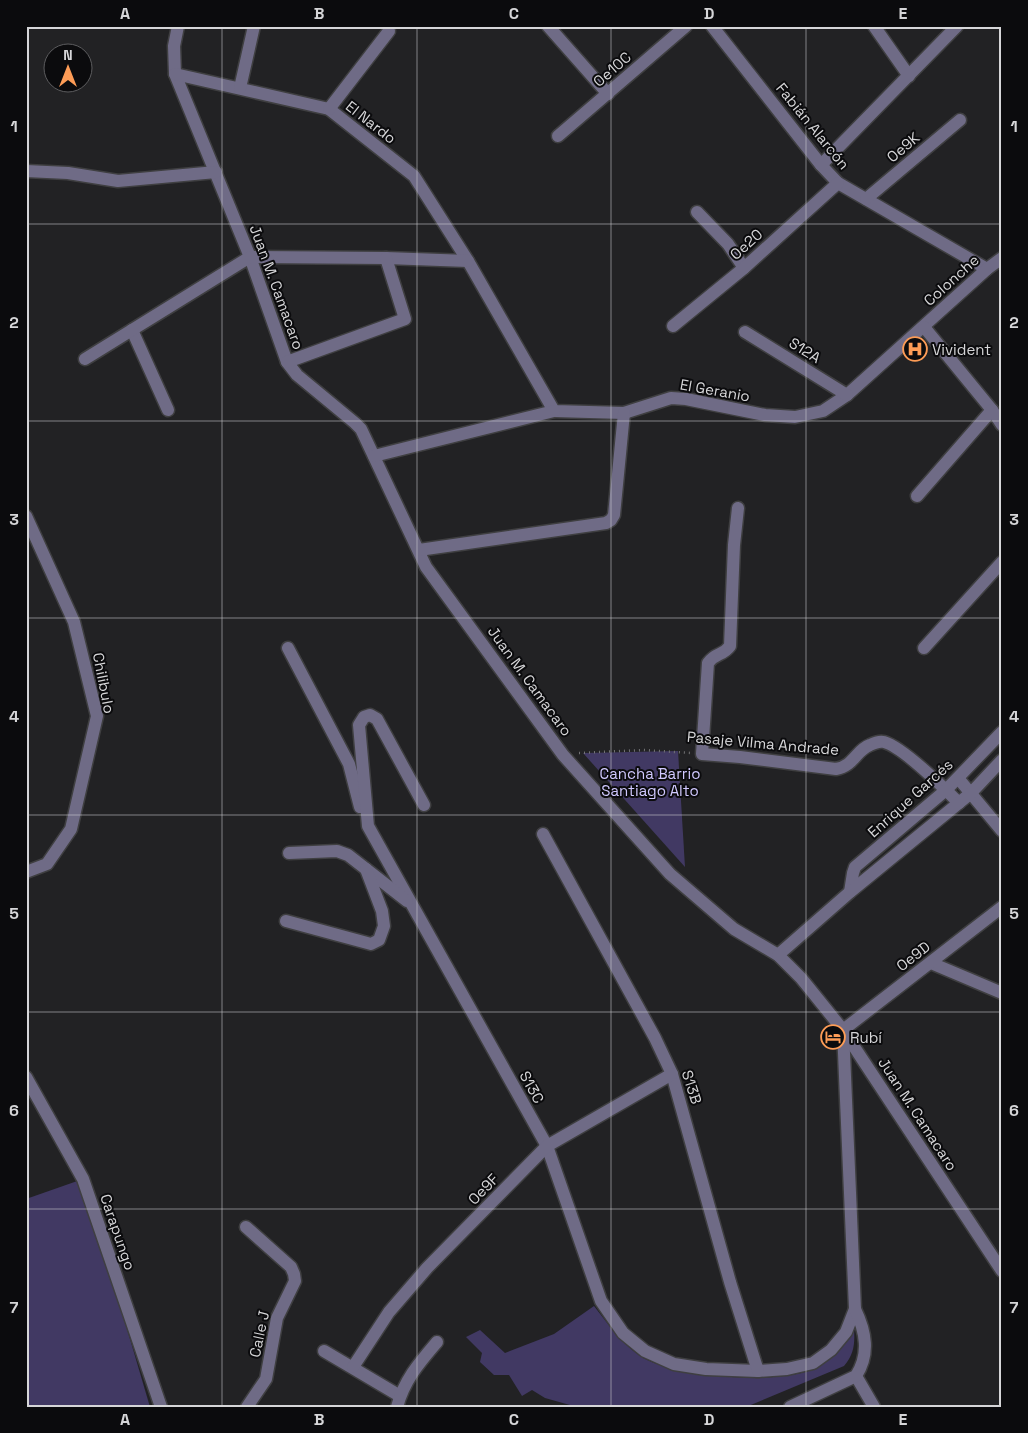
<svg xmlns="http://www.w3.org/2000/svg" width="1028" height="1433" font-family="'Space Grotesk',sans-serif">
<rect width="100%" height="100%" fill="#222224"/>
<g fill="#413963">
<polygon points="678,751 685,867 583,753"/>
<polygon points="83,1179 150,1407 26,1407 26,1199"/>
<path d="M594,1306C608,1324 621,1343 640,1356C673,1378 783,1386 818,1367C835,1358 844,1345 854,1329C855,1344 854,1354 844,1366L746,1407H577L545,1398L532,1390L522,1396L509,1375H494L480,1362L482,1353L466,1337L480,1330L505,1353L554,1334Z"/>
</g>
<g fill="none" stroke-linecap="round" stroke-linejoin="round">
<g stroke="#3f3f41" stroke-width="15">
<g id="minor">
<polyline points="178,26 174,46 175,74 250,257 287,362 297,375 355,423 361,429 426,567 563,755 670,874 734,929 778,955 801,978 843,1030 1002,1271"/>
<polyline points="548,26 608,94"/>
<polyline points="712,26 821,165 838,183 987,269"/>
<polyline points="874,26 909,76"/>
<polyline points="175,74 329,109 414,176 468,261 554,411 624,413 671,398 686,399 765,415 795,417 823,411 847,395 987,269 1002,258"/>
<polyline points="240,88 254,26"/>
<polyline points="329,109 389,31"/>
<polyline points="558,136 686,26"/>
<polyline points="821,165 957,26"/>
<polyline points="26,171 68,173 118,181 216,172"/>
<polyline points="866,199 960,120"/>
<polyline points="697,212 728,244 744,268"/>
<polyline points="673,326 744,268 838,183"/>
<polyline points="924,327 992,410 1002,425"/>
<polyline points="132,330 168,410"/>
<polyline points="745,332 847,395"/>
<polyline points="85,359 250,257 386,258 468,261"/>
<polyline points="287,362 405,319 386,258"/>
<polyline points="374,456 554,411"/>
<polyline points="917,496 992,410"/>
<path d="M738,508L734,545L730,646C723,656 716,652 708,663L702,754L740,757L836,769C854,766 856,750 870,745C874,743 880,741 884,742C903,747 944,788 959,803"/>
<polyline points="26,516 74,622 97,716 71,829 47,864 26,872"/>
<polyline points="419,550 606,523 611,520 614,515 624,413"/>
<polyline points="288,648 349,764 360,807"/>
<polyline points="924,648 1002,562"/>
<polyline points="958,778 1002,831"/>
<polyline points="424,805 377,719 370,715 364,717 359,725 368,826 547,1146 601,1301 623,1333 645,1351 674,1364 706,1369 758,1371 787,1369 813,1363 831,1350 846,1332 855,1309"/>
<polyline points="543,834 655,1038 672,1074 730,1282 758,1371"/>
<polyline points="289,853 337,851 348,855 407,901"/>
<polyline points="850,892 853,873 855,867 946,790 1002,732"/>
<polyline points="286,921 371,944 379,940 384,926 382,911 366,869"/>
<polyline points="778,955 850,892 971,793 1002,760"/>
<polyline points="931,963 1002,993"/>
<polyline points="26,1077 83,1179 161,1407"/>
<polyline points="246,1227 291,1267 294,1274 295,1281 277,1318 266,1379 247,1407"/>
<polyline points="324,1351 400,1396"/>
<polyline points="353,1367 389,1312 427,1268 547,1146 672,1074"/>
<polyline points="856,1376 874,1407"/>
<path d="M397,1407C404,1380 420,1362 437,1342"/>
<path d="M790,1407L856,1376C870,1354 866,1332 855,1309L843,1030L1002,907"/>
</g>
</g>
<polyline stroke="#737375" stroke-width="2.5" stroke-dasharray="1 4" stroke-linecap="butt" points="579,753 643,750 691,753"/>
<use href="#minor" stroke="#6f6b86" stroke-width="12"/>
</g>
<path fill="none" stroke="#d6d6d8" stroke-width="1" stroke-opacity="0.55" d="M222,26V1407M417,26V1407M611,26V1407M806,26V1407M26,224H1002M26,421H1002M26,618H1002M26,815H1002M26,1012H1002M26,1209H1002"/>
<defs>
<g id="hospital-ring" transform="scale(1.25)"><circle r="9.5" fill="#0b0b0d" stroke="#fd9c56" stroke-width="1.5"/><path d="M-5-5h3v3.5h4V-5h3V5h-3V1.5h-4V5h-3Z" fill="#fd9c56"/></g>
<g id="hotel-ring" transform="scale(1.25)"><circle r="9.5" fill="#0b0b0d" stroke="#fd9c56" stroke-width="1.5"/><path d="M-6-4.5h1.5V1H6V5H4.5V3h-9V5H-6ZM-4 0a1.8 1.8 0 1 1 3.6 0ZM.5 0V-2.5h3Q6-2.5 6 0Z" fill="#fd9c56"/></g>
</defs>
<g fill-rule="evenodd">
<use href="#hospital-ring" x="915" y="349"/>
<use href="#hotel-ring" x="833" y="1037"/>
</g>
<g text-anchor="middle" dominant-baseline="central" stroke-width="4" stroke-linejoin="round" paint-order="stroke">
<g font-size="15" fill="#d6d6d8" stroke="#0b0b0d">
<text transform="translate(612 69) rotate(-41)">Oe10C</text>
<text transform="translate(371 122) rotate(38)">El Nardo</text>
<text transform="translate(813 126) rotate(51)">Fabián Alarcón</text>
<text transform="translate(903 147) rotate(-40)">Oe9K</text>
<text transform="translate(746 244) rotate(-42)">Oe20</text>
<text transform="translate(951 280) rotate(-42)">Colonche</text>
<text transform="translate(277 287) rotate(70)">Juan M. Camacaro</text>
<text transform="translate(805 350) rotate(32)">S12A</text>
<text transform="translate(715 390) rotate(10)">El Geranio</text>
<text transform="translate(530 681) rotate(54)">Juan M. Camacaro</text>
<text transform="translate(104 683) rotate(79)">Chilibulo</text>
<text transform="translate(763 743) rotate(5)">Pasaje Vilma Andrade</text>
<text transform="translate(910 798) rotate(-42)">Enrique Garcés</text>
<text transform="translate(913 956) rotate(-38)">Oe9D</text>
<text transform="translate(532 1087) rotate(61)">S13C</text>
<text transform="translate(692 1087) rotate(72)">S13B</text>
<text transform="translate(918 1114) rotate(57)">Juan M. Camacaro</text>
<text transform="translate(483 1189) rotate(-46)">Oe9F</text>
<text transform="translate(118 1232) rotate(71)">Carapungo</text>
<text transform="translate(259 1334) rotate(-78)">Calle J</text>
</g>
<g font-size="15" fill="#d6d6d8" stroke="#0b0b0d" text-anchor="start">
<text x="932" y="349">Vivident</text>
<text x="850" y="1037">Rubí</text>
</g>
<g font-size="15" fill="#d1c9ff" stroke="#0b0b0d">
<text x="650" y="773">Cancha Barrio<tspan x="650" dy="17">Santiago Alto</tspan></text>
</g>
</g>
<rect width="1028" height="1433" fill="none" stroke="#0b0b0d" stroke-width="55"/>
<g transform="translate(68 68)"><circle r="24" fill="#0b0b0d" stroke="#5c5c5e"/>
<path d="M0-4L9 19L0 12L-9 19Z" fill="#fd9c56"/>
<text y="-8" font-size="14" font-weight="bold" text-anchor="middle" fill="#d6d6d8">N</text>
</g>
<rect x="28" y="28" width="972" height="1378" fill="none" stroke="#d6d6d8" stroke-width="2"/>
<g font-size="16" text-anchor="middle" font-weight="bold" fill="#d6d6d8">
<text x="125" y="19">A</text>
<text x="319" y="19">B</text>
<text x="514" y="19">C</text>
<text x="709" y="19">D</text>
<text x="903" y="19">E</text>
<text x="14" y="132">1</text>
<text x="1014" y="132">1</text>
<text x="14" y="328">2</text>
<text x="1014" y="328">2</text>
<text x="14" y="525">3</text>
<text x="1014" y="525">3</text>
<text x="14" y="722">4</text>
<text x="1014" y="722">4</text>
<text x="14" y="919">5</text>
<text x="1014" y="919">5</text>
<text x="14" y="1116">6</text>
<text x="1014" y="1116">6</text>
<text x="14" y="1313">7</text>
<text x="1014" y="1313">7</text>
<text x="125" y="1425">A</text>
<text x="319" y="1425">B</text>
<text x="514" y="1425">C</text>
<text x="709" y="1425">D</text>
<text x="903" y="1425">E</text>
</g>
</svg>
